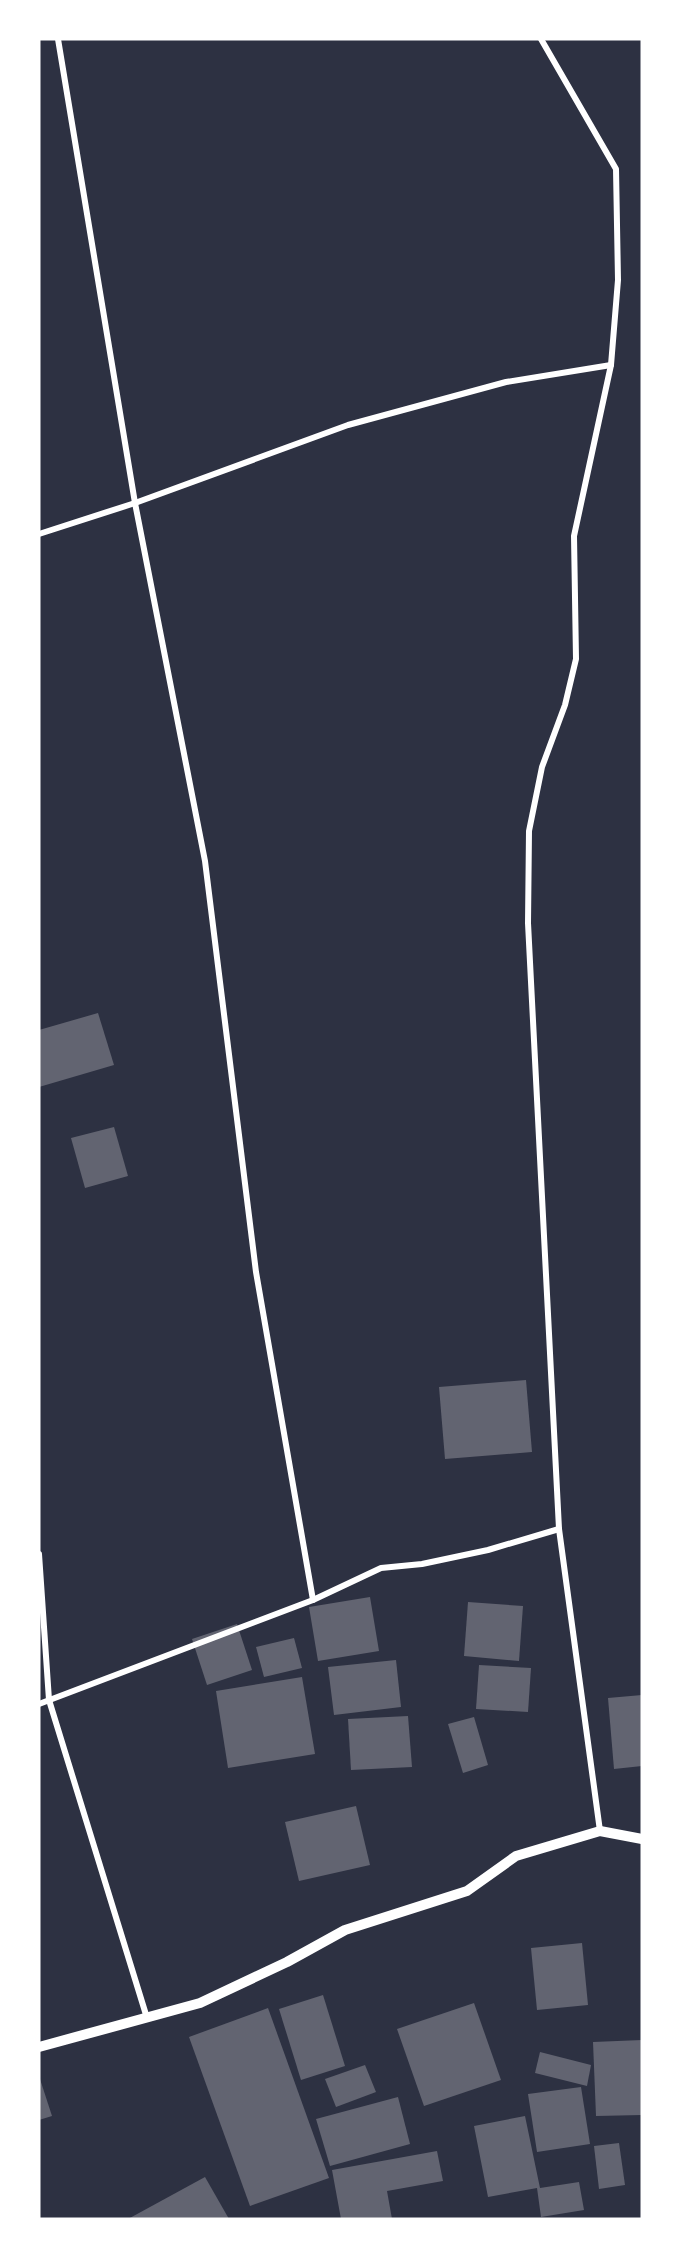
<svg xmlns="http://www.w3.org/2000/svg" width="681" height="2258" font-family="'DejaVu Sans',sans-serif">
<rect width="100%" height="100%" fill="#2d3142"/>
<g fill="#626471">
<polygon points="98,1013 114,1065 39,1087 39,1030"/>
<polygon points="114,1127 128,1176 85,1188 71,1138"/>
<polygon points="526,1380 532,1452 445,1459 439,1387"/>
<polygon points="370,1597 379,1651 318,1661 309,1607"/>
<polygon points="468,1602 523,1606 519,1661 464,1656"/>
<polygon points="237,1624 252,1670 207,1685 192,1639"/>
<polygon points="294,1638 302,1668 264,1677 256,1647"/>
<polygon points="396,1660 401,1707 334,1715 328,1667"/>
<polygon points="479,1665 531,1668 528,1712 476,1709"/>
<polygon points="302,1677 315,1754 228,1768 216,1691"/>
<polygon points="642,1695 642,1766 614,1769 608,1698"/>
<polygon points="408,1716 412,1767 351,1770 348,1719"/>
<polygon points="474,1717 488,1765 463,1773 448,1724"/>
<polygon points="356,1806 370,1865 299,1881 285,1822"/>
<polygon points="582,1943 588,2005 537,2010 531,1948"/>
<polygon points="323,1995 345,2066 301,2080 279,2009"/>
<polygon points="474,2003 501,2080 424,2106 397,2029"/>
<polygon points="268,2008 329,2178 250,2206 189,2037"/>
<polygon points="642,2040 642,2115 596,2116 593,2042"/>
<polygon points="540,2052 591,2065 587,2086 535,2073"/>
<polygon points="365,2065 376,2092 336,2107 325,2079"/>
<polygon points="39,2076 52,2116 39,2120"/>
<polygon points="581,2087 590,2144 537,2152 528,2094"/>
<polygon points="398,2097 410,2144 330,2166 316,2119"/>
<polygon points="525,2116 540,2188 579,2182 584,2210 541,2217 537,2188 488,2197 474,2126"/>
<polygon points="619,2143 625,2185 599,2189 594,2146"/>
<polygon points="437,2151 443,2181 387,2191 392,2219 341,2219 332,2170"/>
<polygon points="205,2177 229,2219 128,2219"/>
</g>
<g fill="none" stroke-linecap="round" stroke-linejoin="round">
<g stroke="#fff" stroke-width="6">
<polyline points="58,39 135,503 205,861 256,1272 313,1600"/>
<polyline points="541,39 616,169 618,280 611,365 574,536 576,659 565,705 542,767 529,831 528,923 559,1529 600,1831"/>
<polyline points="39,534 135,503 348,425 506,382 611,365"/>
<polyline points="39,1554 49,1700 147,2018"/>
<polyline points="39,1704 313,1600 381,1568 422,1564 488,1550 559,1529"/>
</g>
<polyline stroke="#fff" stroke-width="10" points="39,2047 200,2003 287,1962 345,1930 467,1891 516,1856 600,1831 642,1839"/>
</g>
<rect width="681" height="2258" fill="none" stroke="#ffffff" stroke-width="81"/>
</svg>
